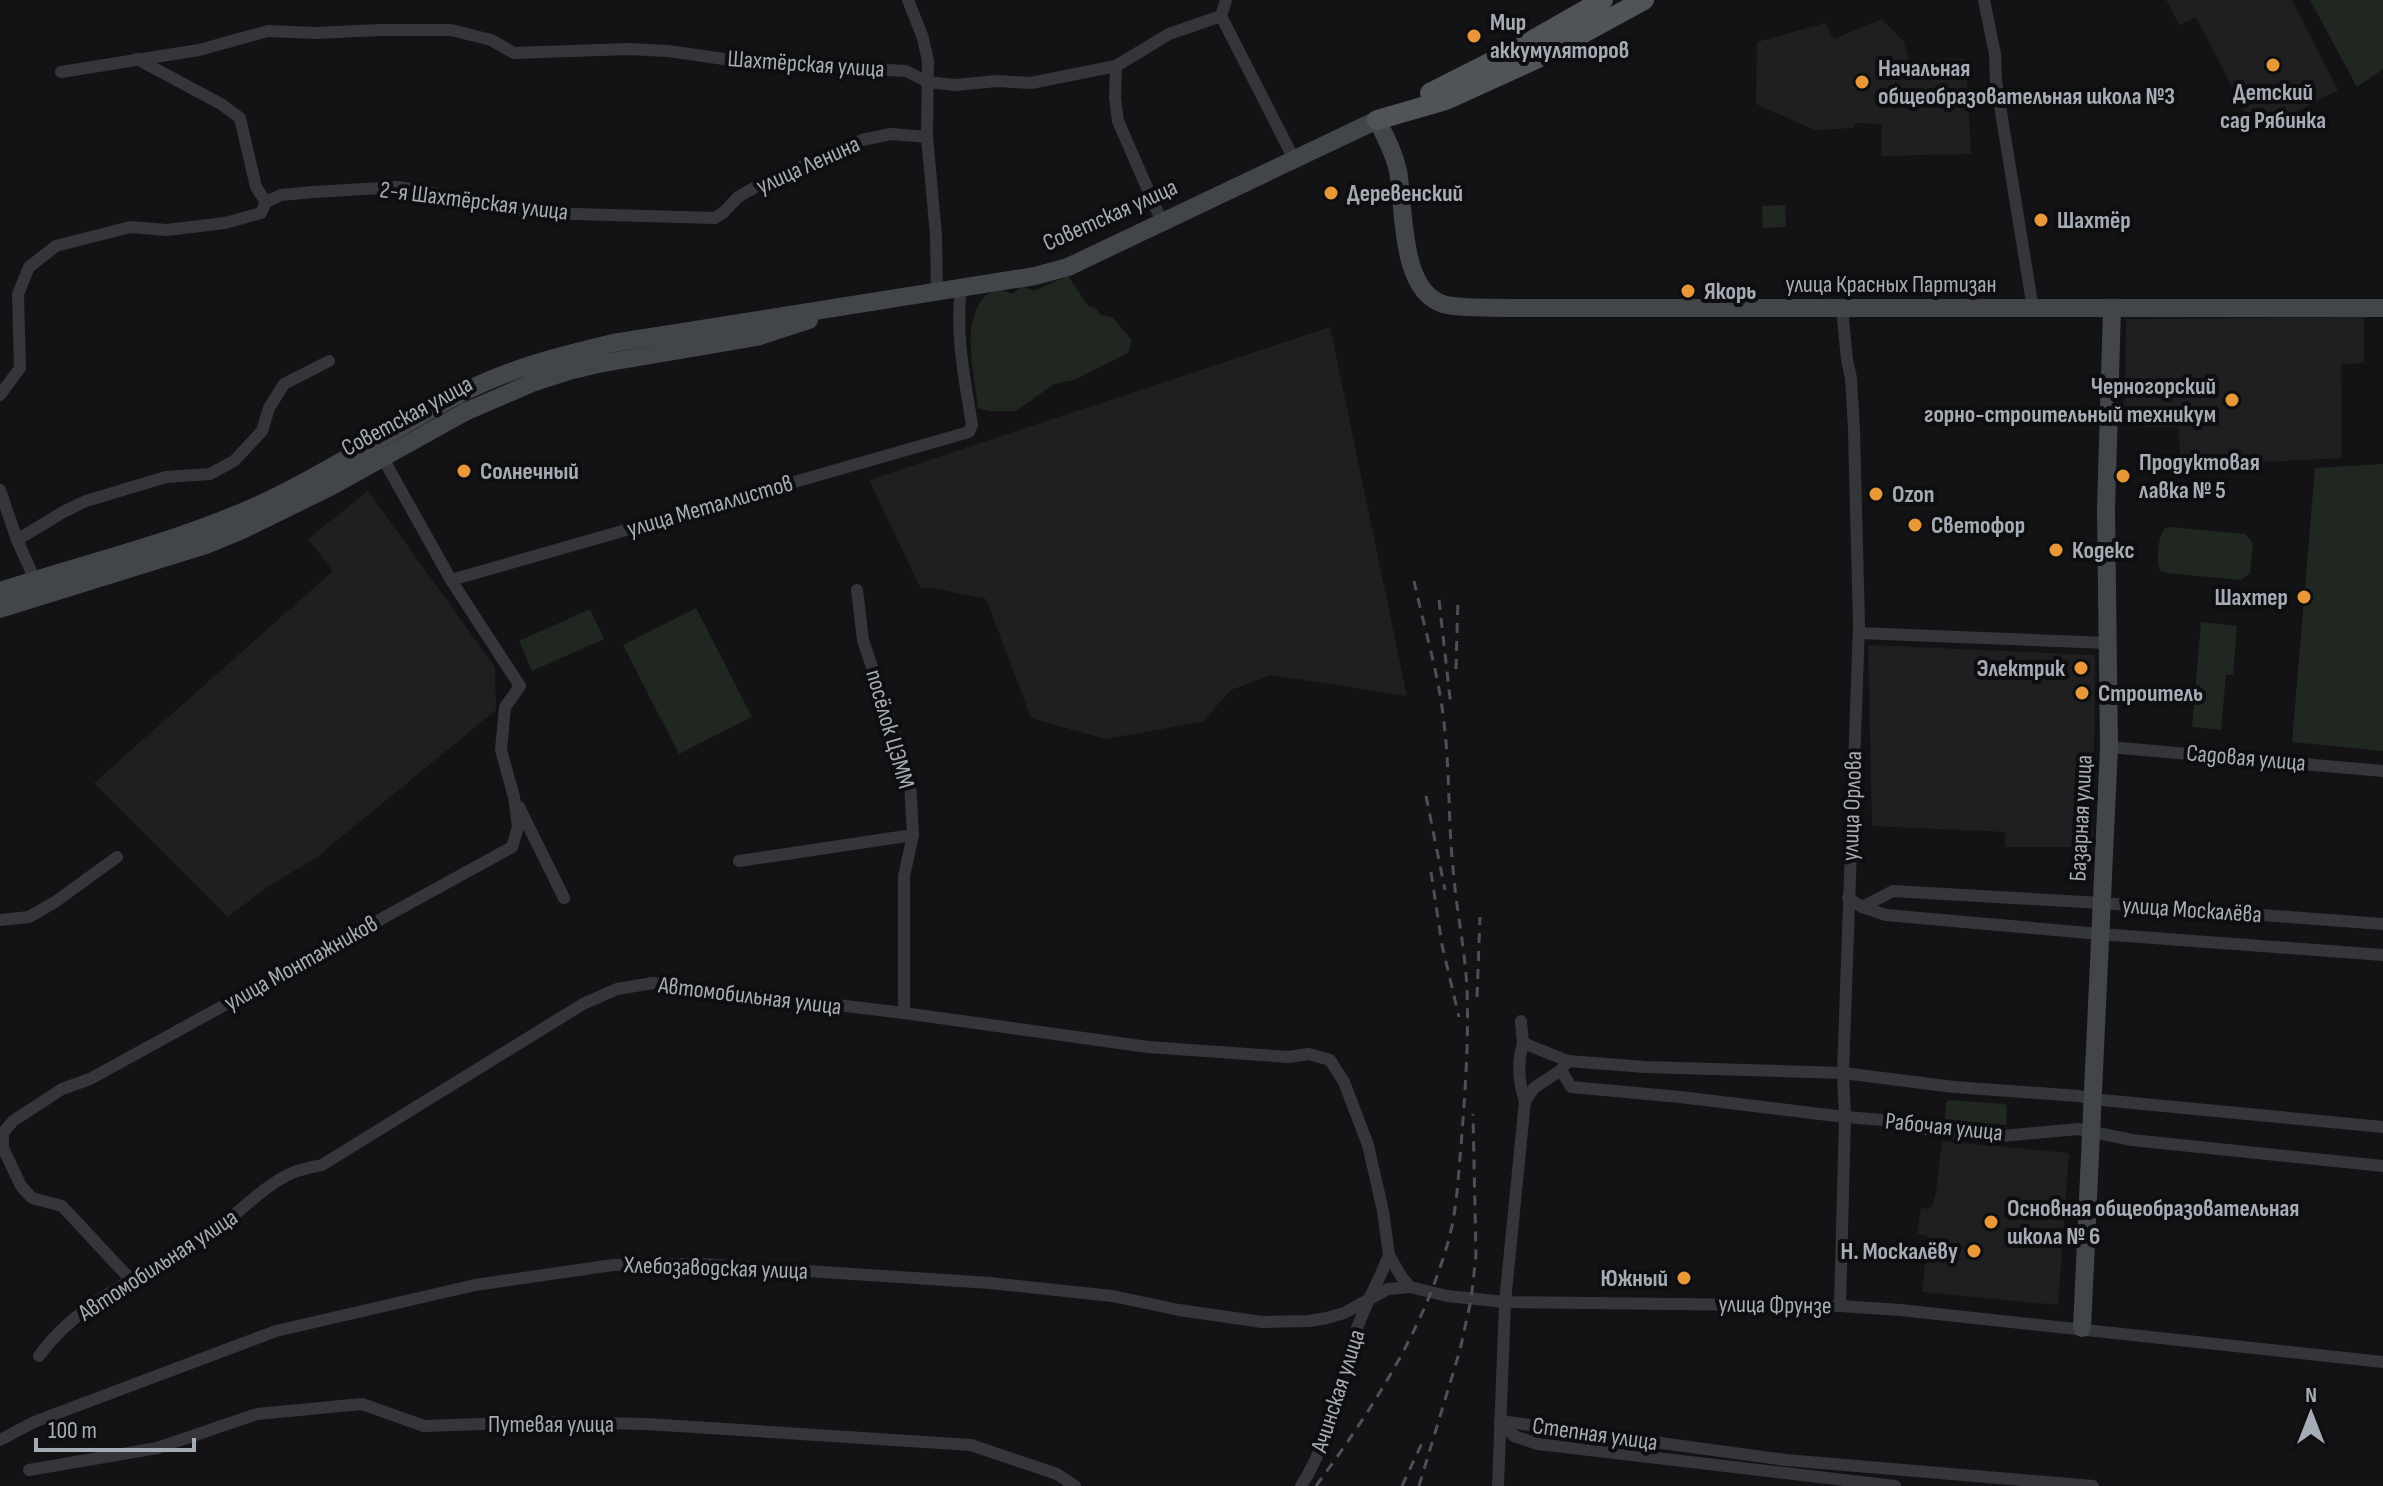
<svg xmlns="http://www.w3.org/2000/svg" width="2383" height="1486" font-family="'Sofia Sans Condensed',sans-serif">
<rect width="100%" height="100%" fill="#131315"/>
<g fill="#1f1f22">
<polygon points="2166,0 2292,0 2338,90 2256,133 2196,17 2180,25"/>
<polygon points="1882,19 1904,42 1909,60 1966,59 1971,154 1881,156 1882,124 1855,123 1854,128 1815,130 1756,104 1757,42 1825,23 1834,39"/>
<polygon points="2364,317 2364,363 2341,364 2342,458 2180,466 2179,427 2142,427 2142,413 2122,412 2125,388 2126,319"/>
<polygon points="1330,327 1407,696 1271,675 1231,690 1202,722 1105,739 1031,718 986,599 932,588 921,589 869,480"/>
<polygon points="368,491 495,667 496,710 317,857 269,886 228,917 94,783 333,571 308,539"/>
<polygon points="1868,645 2095,655 2093,847 2005,847 2005,832 1872,826"/>
<polygon points="1942,1141 2069,1153 2058,1305 1922,1292 1928,1236 1917,1234 1921,1208 1931,1209 1936,1192"/>
</g>
<g fill="#202720">
<polygon points="2310,0 2383,0 2383,69 2357,87"/>
<polygon points="1785,205 1786,227 1763,228 1762,206"/>
<path d="M1068,276L1088,306L1095,308L1101,315L1113,318L1132,340L1128,353L1074,380L1054,384L1016,411H989L978,408C975,376 960,325 984,297C988,293 995,291 1000,289L1012,294L1023,286L1033,291Z"/>
<polygon points="2383,464 2383,751 2292,742 2315,468"/>
<path d="M2170,527L2245,534L2253,543L2250,573L2241,580L2166,573L2160,570C2156,559 2158,539 2164,529Z"/>
<polygon points="696,608 752,717 679,754 623,645"/>
<polygon points="590,609 604,639 532,671 519,641"/>
<polygon points="2201,622 2237,626 2233,675 2226,675 2221,730 2192,727"/>
<polygon points="1949,1100 2004,1104 2007,1106 2006,1125 1947,1123 1945,1119 1946,1103"/>
</g>
<g fill="none" stroke-linecap="round" stroke-linejoin="round">
<g stroke="#34363a" stroke-width="12">
<polyline points="908,0 923,38 928,61 927,137 936,235 937,293"/>
<polyline points="1984,0 1995,54 1996,81 2033,309"/>
<polyline points="1221,16 1226,0"/>
<polyline points="137,59 221,104 240,118 256,187 266,202"/>
<polyline points="1116,66 1115,98 1118,121 1162,222"/>
<polyline points="61,72 199,50 268,31 315,33 381,30 451,30 491,40 514,53 628,49 668,51 745,62 906,71 928,82 955,85 997,81 1031,83 1116,66 1169,34 1221,16 1294,159"/>
<polyline points="0,395 20,368 18,294 29,267 56,246 130,227 167,230 225,223 261,213 266,202 281,195 313,192 398,187 429,192 465,203 540,213 715,218 724,212 738,197 759,185 862,140 891,134 927,137"/>
<polyline points="0,490 17,540 35,580"/>
<polyline points="17,540 63,512 86,501 166,477 210,474 234,461 262,431 269,408 284,384 329,361"/>
<path d="M451,580L969,432L972,425C965,381 955,334 961,289"/>
<polyline points="857,590 863,640 910,782 913,835 904,876 904,1013"/>
<polyline points="1859,633 2107,643"/>
<polyline points="2109,747 2383,771"/>
<polyline points="519,807 564,898"/>
<polyline points="739,861 913,835"/>
<polyline points="1848,898 1862,907 1886,915 2100,934 2383,955"/>
<polyline points="1862,907 1893,891 2101,903 2383,924"/>
<polyline points="0,920 29,917 55,902 117,857"/>
<polyline points="1521,1021 1523,1043"/>
<polyline points="1561,1070 1568,1061 1645,1067 1843,1073 1954,1087 2079,1096 2091,1099 2383,1127"/>
<path d="M1525,1101C1518,1081 1517,1063 1523,1043L1568,1061"/>
<polyline points="130,1279 62,1206 32,1198 21,1186 3,1148 3,1133 13,1121 62,1089 90,1079 512,847 518,827 514,797 501,750 505,707 520,686 451,580 380,453"/>
<polyline points="1840,1306 1845,1117 1843,1073 1859,625 1854,430 1851,378 1847,360 1842,308"/>
<path d="M39,1356C80,1299 150,1273 208,1235C236,1217 262,1186 292,1173C302,1169 313,1167 322,1165L583,1004L617,989L653,983L904,1013L1148,1047L1288,1057L1309,1054L1330,1060L1344,1082L1368,1145L1383,1211L1389,1255L1401,1276L1410,1287L1447,1296L1505,1302L1840,1306L1900,1310L2383,1362"/>
<polyline points="1500,1421 1786,1460 2093,1486"/>
<polyline points="1500,1421 1514,1436 1538,1444 1895,1486"/>
<polyline points="0,1440 34,1422 276,1331 475,1285 613,1265 701,1264 990,1283 1112,1296 1179,1310 1262,1322 1309,1321 1327,1318 1344,1313 1388,1289 1410,1287"/>
<polyline points="29,1470 157,1448 257,1414 362,1404 424,1426 539,1422 647,1424 971,1445 1057,1474 1075,1486"/>
<path d="M1301,1486C1330,1441 1338,1390 1353,1341C1361,1311 1378,1284 1389,1255"/>
<polyline points="1498,1486 1505,1302 1525,1101 1534,1088 1561,1070 1571,1087 1680,1097 1845,1117 1896,1121 1933,1131 2002,1136 2078,1129 2132,1140 2383,1166"/>
</g>
<g stroke="#424549" stroke-width="18">
<path d="M0,591C89,562 181,541 265,502C335,469 399,425 468,390C514,367 563,355 613,343L1035,276L1068,267L1377,120C1385,136 1394,152 1398,171C1405,207 1399,290 1443,304C1459,309 1492,307 1510,308H2383"/>
<polyline points="0,609 206,545 240,531 332,486 465,412 532,383 569,371 598,364 757,337 809,320"/>
<polyline points="2082,1328 2109,747 2106,509 2112,309"/>
</g>
<g stroke="#505358" stroke-width="20">
<polyline points="1430,93 1517,49 1603,0"/>
<polyline points="1377,120 1446,100 1536,59 1644,0"/>
</g>
<g stroke="#4d5054" stroke-width="3" stroke-dasharray="10 8" stroke-linecap="butt">
<polyline points="1439,600 1451,707"/>
<polyline points="1456,669 1458,597"/>
<polyline points="1426,796 1445,890"/>
<polyline points="1431,872 1442,945 1459,1017"/>
<polyline points="1477,997 1480,917"/>
<path d="M1316,1486C1371,1411 1423,1332 1448,1242C1457,1211 1458,1178 1461,1146C1465,1094 1469,1041 1467,989C1465,948 1456,909 1453,868C1448,820 1450,771 1444,723C1439,675 1424,627 1414,581"/>
<polyline points="1402,1486 1423,1441"/>
<polyline points="1419,1486 1460,1350 1471,1300 1476,1256 1473,1114"/>
</g>
</g>
<g fill="#e99837" stroke="#0e0e10" stroke-width="3">
<circle cx="1474" cy="36" r="8"/>
<circle cx="2273" cy="65" r="8"/>
<circle cx="1862" cy="82" r="8"/>
<circle cx="1331" cy="193" r="8"/>
<circle cx="2041" cy="220" r="8"/>
<circle cx="1688" cy="291" r="8"/>
<circle cx="2232" cy="400" r="8"/>
<circle cx="464" cy="471" r="8"/>
<circle cx="2123" cy="476" r="8"/>
<circle cx="1876" cy="494" r="8"/>
<circle cx="1915" cy="525" r="8"/>
<circle cx="2056" cy="550" r="8"/>
<circle cx="2304" cy="597" r="8"/>
<circle cx="2081" cy="668" r="8"/>
<circle cx="2082" cy="693" r="8"/>
<circle cx="1991" cy="1222" r="8"/>
<circle cx="1974" cy="1251" r="8"/>
<circle cx="1684" cy="1278" r="8"/>
</g>
<g text-anchor="middle" dominant-baseline="central" stroke-width="8" stroke-linejoin="round" paint-order="stroke">
<g font-size="24" font-weight="bold" fill="#a5acb5" stroke="#0e0e10" text-anchor="start">
<text x="1490" y="22">Мир<tspan x="1490" dy="28">аккумуляторов</tspan></text>
<text x="1878" y="68">Начальная<tspan x="1878" dy="28">общеобразовательная школа №3</tspan></text>
<text x="2273" y="92" text-anchor="middle">Детский<tspan x="2273" dy="28">сад Рябинка</tspan></text>
<text x="1347" y="193">Деревенский</text>
<text x="2057" y="220">Шахтёр</text>
<text x="1704" y="291">Якорь</text>
<text x="2216" y="386" text-anchor="end">Черногорский<tspan x="2216" dy="28">горно-строительный техникум</tspan></text>
<text x="2139" y="462">Продуктовая<tspan x="2139" dy="28">лавка № 5</tspan></text>
<text x="480" y="471">Солнечный</text>
<text x="1892" y="494">Ozon</text>
<text x="1931" y="525">Светофор</text>
<text x="2072" y="550">Кодекс</text>
<text x="2288" y="597" text-anchor="end">Шахтер</text>
<text x="2065" y="668" text-anchor="end">Электрик</text>
<text x="2098" y="693">Строитель</text>
<text x="2007" y="1208">Основная общеобразовательная<tspan x="2007" dy="28">школа № 6</tspan></text>
<text x="1958" y="1251" text-anchor="end">Н. Москалёву</text>
<text x="1668" y="1278" text-anchor="end">Южный</text>
</g>
<g font-size="24" fill="#a5acb5" stroke="#0e0e10">
<text transform="translate(806 64) rotate(4)">Шахтёрская улица</text>
<text transform="translate(808 165) rotate(-24)">улица Ленина</text>
<text transform="translate(474 201) rotate(7)">2-я Шахтёрская улица</text>
<text transform="translate(1110 215) rotate(-24)">Советская улица</text>
<text x="1891" y="284">улица Красных Партизан</text>
<text transform="translate(407 416) rotate(-28)">Советская улица</text>
<text transform="translate(710 506) rotate(-16)">улица Металлистов</text>
<text transform="translate(890 729) rotate(74)">посёлок ЦЭММ</text>
<text transform="translate(2246 758) rotate(5)">Садовая улица</text>
<text transform="translate(1852 806) rotate(-88)">улица Орлова</text>
<text transform="translate(2081 818) rotate(-87)">Базарная улица</text>
<text transform="translate(2192 910) rotate(4)">улица Москалёва</text>
<text transform="translate(301 963) rotate(-29)">улица Монтажников</text>
<text transform="translate(750 996) rotate(7)">Автомобильная улица</text>
<text transform="translate(1944 1127) rotate(6)">Рабочая улица</text>
<text transform="translate(158 1265) rotate(-33)">Автомобильная улица</text>
<text transform="translate(716 1268) rotate(2)">Хлебозаводская улица</text>
<text transform="translate(1775 1305) rotate(1)">улица Фрунзе</text>
<text transform="translate(1338 1391) rotate(-72)">Ачинская улица</text>
<text x="551" y="1424">Путевая улица</text>
<text transform="translate(1595 1434) rotate(8)">Степная улица</text>
</g>
</g>
<g transform="translate(2311 1414)" stroke="#0e0e10" stroke-width="6" paint-order="stroke">
<path d="M0-6L14 30L0 20L-14 30Z" fill="#a5acb5"/>
<text y="-12" font-size="22" font-weight="bold" text-anchor="middle" fill="#a5acb5">N</text>
</g>
<path d="M36 1438v12h158v-12" fill="none" stroke="#a5acb5" stroke-width="4"/>
<text x="48" y="1438" font-size="24" fill="#a5acb5" stroke="#0e0e10" stroke-width="6" paint-order="stroke">100 m</text>
</svg>
